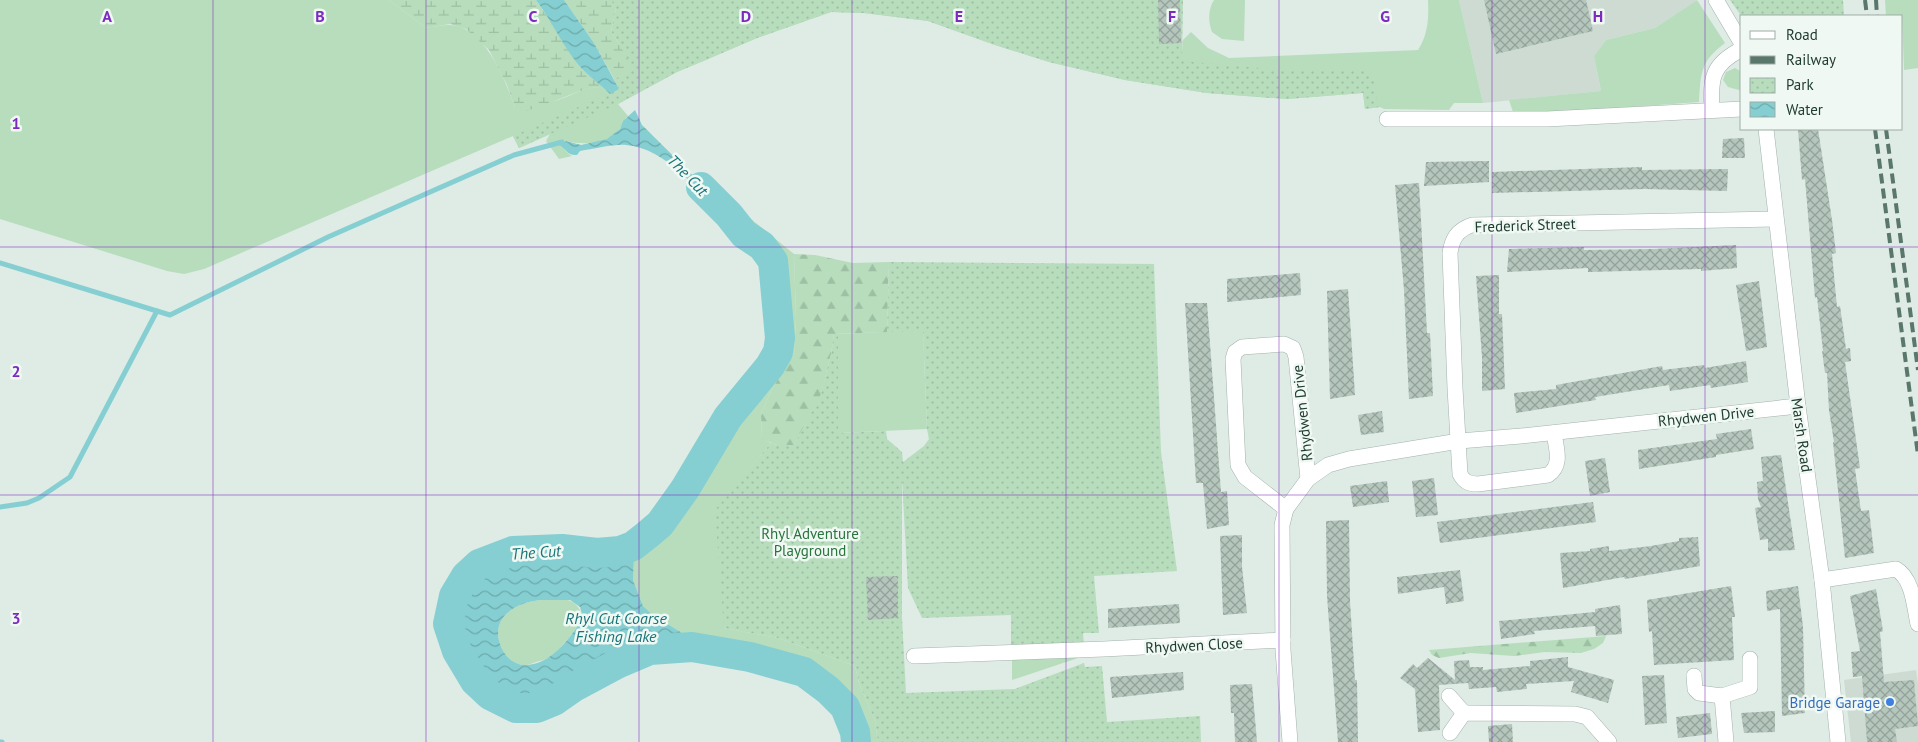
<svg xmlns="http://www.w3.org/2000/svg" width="1918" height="742" font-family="'PT Sans',sans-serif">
<defs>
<pattern id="forest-firs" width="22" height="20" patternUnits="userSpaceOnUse" patternTransform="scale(1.25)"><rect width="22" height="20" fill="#b7ddbd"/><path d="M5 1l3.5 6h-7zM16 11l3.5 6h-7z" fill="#9dbfa3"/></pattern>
<pattern id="wetland-marsh" width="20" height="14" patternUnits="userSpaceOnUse" patternTransform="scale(1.25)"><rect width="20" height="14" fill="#b7ddbd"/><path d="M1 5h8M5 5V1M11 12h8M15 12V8" fill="none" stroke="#9dbfa3"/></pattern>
<pattern id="park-dots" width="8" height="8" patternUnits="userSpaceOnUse" patternTransform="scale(1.25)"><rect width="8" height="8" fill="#b7ddbd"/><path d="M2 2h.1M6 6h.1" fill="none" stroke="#9dbfa3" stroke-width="1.8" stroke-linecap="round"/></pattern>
<pattern id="water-waves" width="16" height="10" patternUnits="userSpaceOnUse" patternTransform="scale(1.25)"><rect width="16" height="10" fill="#85cfd2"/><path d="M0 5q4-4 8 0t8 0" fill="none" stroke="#6ca9ab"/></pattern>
<pattern id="building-cross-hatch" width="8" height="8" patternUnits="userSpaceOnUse" patternTransform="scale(1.25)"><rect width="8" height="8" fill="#b5c6bd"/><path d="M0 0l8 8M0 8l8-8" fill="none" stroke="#93a29a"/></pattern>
</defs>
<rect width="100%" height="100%" fill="#dfebe5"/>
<g fill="#cedbd3">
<polygon points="1459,0 1697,0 1655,28 1606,40 1594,56 1601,91 1483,103"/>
<polygon points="1916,670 1918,684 1918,742 1851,742 1844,680"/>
</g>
<g fill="#b7ddbd">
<path d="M0,0H389L426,28C433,27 441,25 449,25C484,25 506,81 515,108C529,106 544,104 558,100C577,94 581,87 603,87L610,93L619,89L614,79L624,75L616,9L611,0H1119L1144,54L1181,61L1183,40L1191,32L1208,48L1229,58L1418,50C1428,35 1429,18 1428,0H1459L1483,103H1454L1449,110L1384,109L1380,107L1365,109L1363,93L1287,99L1207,93L1125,80L1049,62L995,45L928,21L864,13L831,12L757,38L708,59L677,72L618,104L628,116C623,120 623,125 619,130C607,145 583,145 566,141L560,145C565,148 566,153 572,156L559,159L546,141L550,134L519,148L513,136L204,269L184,274L167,271L0,219Z"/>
<path d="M1214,0H1245L1244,41L1222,39L1212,32C1208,22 1208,9 1214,0Z"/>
<path d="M1697,0L1725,43C1700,62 1701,72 1699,102L1590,110L1513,112L1509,100L1601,91L1594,56L1606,40L1655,28Z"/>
<polygon points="1885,0 1918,0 1918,68 1904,70 1902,16 1886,16"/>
<polygon points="1735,68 1742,72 1742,88 1739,90 1728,87 1723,80 1726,72"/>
<polygon points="751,219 794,254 796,318 794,353 772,389 761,414 762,438 771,443 745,475 724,628 778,638 855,666 859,683 875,721 878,742 862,742 861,732 850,706 837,689 812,672 788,662 692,639 653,615 643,606 633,580 634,558 640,547 655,536 681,505 732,425 777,367 785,347 781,267 770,247 745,227"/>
<polygon points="923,330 927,429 838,433 838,334"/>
<path d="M540,600C561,600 576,594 583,618C574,632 563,646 550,657C546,659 541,661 536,662C533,663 528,665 525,665C505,665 492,637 501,621C509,607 525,602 540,600Z"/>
<polygon points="1081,657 1012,680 1012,660"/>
</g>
<g fill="url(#forest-firs)">
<polygon points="794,254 815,255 853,263 889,262 887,332 834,334 831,354 820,398 794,445 777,445 762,439 761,414 772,389 794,353 796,318"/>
<polygon points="1606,636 1603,643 1594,649 1581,653 1545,652 1514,656 1471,653 1439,658 1432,655 1429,650"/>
</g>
<g fill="url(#wetland-marsh)">
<path d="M389,0H536L583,70L603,87C585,87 573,94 557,100C546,105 534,108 523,112H518L515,108L507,85L489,50L466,29L450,24L426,28Z"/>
<polygon points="564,0 611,0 616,9 611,31 632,65 624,75 614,79 594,43"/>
</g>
<g fill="url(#park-dots)">
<path d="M611,0H1183L1182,61L1270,69H1355C1383,74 1370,87 1380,107L1365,109L1363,93L1287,99L1207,93L1125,80L1049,62L995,45L928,21L864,13L831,12L757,38L708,59L677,72L618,104L519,148L513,136L619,89L614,79L624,75L632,65L611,31L616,9Z"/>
<polygon points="1730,0 1843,0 1844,16 1742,17"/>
<polygon points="889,262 1154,264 1161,452 1177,571 1094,576 1099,633 1083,633 1084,645 1011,645 1011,615 922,618 908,588 902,479 902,618 906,693 1015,689 1084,663 1085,667 1102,666 1107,722 1200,716 1201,742 878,742 875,721 859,683 855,666 778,638 724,628 715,510 771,443 777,445 794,445 820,397 831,354 834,334 838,334 838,433 886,431 887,439 902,452 903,462 924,446 929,439 927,429 923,331 887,332"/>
</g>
<g fill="url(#water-waves)" fill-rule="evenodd">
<path d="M536,0H564L594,43L619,89L610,94C601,85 591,78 583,70C564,49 553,23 536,0Z"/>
<path d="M635,110L642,125L731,213L727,218C699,192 666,148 626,145C612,144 594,149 580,151L577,155C567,156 567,149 559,145L566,141L581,145L607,139L620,129L623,121Z"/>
<path d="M647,535L634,559L633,580L643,606L653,615L692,639L750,657L692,647L650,650L617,664L574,687L554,701L537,708H516L502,703L490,695L475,681L457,651L448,624L454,596L466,576L479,564L513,551L562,549L597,553L620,551L633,546ZM540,600H570L580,607L583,618C570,638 551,665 525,665C505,665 492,637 501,621C509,607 525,602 540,600Z"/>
</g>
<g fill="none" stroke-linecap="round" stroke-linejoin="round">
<g stroke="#85cfd2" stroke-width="5">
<polyline points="0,263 170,315 328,237 514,155 562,142"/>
<polyline points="0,507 27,503 39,498 70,477 157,311"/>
<polyline points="0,742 2,742"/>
</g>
<polyline stroke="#85cfd2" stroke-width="30" points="701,187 729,215 744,234 762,246 773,261 780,338 778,352 770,366 728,417 685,489 660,524 647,535 633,546 620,551 597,553 562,549 513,551 479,564 466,576 454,596 448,624 457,651 475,681 490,695 516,708 537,708 554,701 574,687 617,664 650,650 692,647 750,657 804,672 828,690 845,707 855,732 856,742"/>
</g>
<g fill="url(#building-cross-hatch)">
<polygon points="1158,0 1180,0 1181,43 1159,44"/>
<polygon points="1484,0 1586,0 1593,31 1496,54"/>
<polygon points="1798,129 1818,129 1832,220 1836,253 1832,254 1837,307 1840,306 1846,349 1850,348 1851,361 1845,362 1860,468 1855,469 1861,511 1869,510 1874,553 1845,558 1833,442 1834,442 1829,410 1827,373 1825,373 1822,351 1823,351 1817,297 1815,298 1805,179 1802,180"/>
<polygon points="1744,138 1745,158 1722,158 1723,139"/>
<polygon points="1489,161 1489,182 1424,186 1426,162"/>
<polygon points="1642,167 1642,170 1728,169 1727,191 1645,189 1492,193 1492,172"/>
<polygon points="1419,183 1427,333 1430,333 1433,396 1409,399 1404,290 1395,185"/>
<polygon points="1736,245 1737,268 1701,271 1701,269 1588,272 1588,268 1507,272 1509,249 1584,247 1584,250 1654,249"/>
<polygon points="1300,273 1301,295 1227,302 1227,279"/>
<polygon points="1499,275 1499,314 1502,314 1505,389 1482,391 1482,357 1476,276"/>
<polygon points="1759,281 1767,347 1746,351 1736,285"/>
<polygon points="1348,289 1355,395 1330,399 1327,291"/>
<polygon points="1185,303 1207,303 1221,492 1227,491 1229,525 1207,529 1203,483 1196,483"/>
<polygon points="1746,361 1748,382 1711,388 1710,385 1670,391 1669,385 1595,397 1596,400 1553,407 1516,413 1514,393 1556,389 1556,385 1662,366 1663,370 1704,365 1705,368"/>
<polygon points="1382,411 1384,432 1361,435 1358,415"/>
<polygon points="1751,429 1754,449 1716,455 1716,457 1639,469 1638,450 1717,439 1716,434"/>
<polygon points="1781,455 1795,550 1768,551 1768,539 1760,540 1755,508 1761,507 1758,499 1757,482 1763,481 1761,457"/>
<polygon points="1605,458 1610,492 1590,496 1585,461"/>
<polygon points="1434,478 1438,515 1416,517 1412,481"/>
<polygon points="1387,481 1389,502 1353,507 1350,486"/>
<polygon points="1593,502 1596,522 1440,543 1437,522"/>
<polygon points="1349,520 1350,601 1355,680 1357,680 1358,742 1338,742 1327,596 1326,521"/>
<polygon points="1242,535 1242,567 1247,613 1223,615 1220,536"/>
<polygon points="1698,537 1700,566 1625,579 1624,577 1563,588 1560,553 1590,551 1590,549 1609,546 1609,551 1651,546 1679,541 1679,538"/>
<polygon points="1460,570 1464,601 1446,604 1444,587 1398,594 1397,577"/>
<polygon points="898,576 898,618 868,620 866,577"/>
<polygon points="1731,586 1735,617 1732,617 1734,660 1654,665 1652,631 1649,632 1647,600"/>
<polygon points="1798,586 1803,627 1805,713 1782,716 1780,609 1767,611 1766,591"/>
<polygon points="1876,589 1883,631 1880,632 1884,682 1914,680 1918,726 1895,729 1897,742 1867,742 1862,676 1853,677 1851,652 1860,651 1850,596"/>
<polygon points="1179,604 1180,623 1108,628 1108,609"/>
<polygon points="1620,605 1622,634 1596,636 1595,626 1534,631 1535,634 1501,639 1499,621 1595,612 1595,609"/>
<polygon points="1568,657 1568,667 1614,680 1608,703 1571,692 1574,681 1526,684 1527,689 1497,692 1496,687 1469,689 1468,683 1439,685 1440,730 1418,732 1415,689 1400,678 1413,664 1417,668 1428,658 1455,680 1454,661 1469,660 1470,667 1483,667 1483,670 1530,666 1530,661"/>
<polygon points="1183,672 1184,690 1112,698 1110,677"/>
<polygon points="1664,675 1667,723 1645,725 1642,676"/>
<polygon points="1252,684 1257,742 1235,742 1234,713 1231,713 1230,685"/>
<polygon points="1775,711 1775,732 1744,733 1741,713"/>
<polygon points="1710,713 1712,734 1678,738 1676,717"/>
<polygon points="1512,724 1513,742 1489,742 1488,726"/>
</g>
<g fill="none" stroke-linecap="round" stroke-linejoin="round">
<g stroke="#a2b3ab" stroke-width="16">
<g id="minor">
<polyline points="1716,0 1742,44"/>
<path d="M1712,110C1710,78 1712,64 1742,49"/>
<polyline points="1387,119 1547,119 1742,109"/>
<polyline points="1766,129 1798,406 1822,580 1838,742"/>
<path d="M1554,433C1556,448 1563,465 1548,475L1478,484C1469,484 1464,482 1460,474L1455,388L1450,253C1452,239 1457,230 1472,225L1775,219"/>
<polyline points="1286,509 1245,477 1238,465 1233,359 1235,352 1242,347 1284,344 1293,348 1296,357 1308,479"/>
<path d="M1822,580L1896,569C1913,579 1914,606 1918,624"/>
<polyline points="914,656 1104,649 1283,640"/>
<polyline points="1694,676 1695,689 1699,693 1722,696"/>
<polyline points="1449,696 1464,713"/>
<polyline points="1450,733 1464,713 1575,714 1587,717 1609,742"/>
<polyline points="1290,742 1283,650 1282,525 1286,509 1308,479 1328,465 1349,459 1459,441 1521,436 1798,406"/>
<polyline points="1726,742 1722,696 1750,687 1750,659"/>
</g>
</g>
<use href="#minor" stroke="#fff" stroke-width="15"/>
<g stroke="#5a776c" stroke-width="4" stroke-dasharray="10 5" stroke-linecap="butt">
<polyline points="1865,0 1867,16"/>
<polyline points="1876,0 1877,16"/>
<polyline points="1875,129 1918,455"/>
<polyline points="1886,129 1918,370"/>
</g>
</g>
<path fill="none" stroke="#7b2cbf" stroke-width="1" stroke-opacity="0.55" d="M213,0V742M426,0V742M639,0V742M852,0V742M1066,0V742M1279,0V742M1492,0V742M1705,0V742M0,247H1918M0,495H1918"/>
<circle fill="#3f7fe0" stroke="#f0f8f3" stroke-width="2" cx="1890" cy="702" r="5"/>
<g text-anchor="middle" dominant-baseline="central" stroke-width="5" stroke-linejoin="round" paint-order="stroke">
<g font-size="15" fill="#203c31" stroke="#f0f8f3">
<text transform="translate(1525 225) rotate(-2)">Frederick Street</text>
<text transform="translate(1302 413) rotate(-96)">Rhydwen Drive</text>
<text transform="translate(1706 416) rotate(-6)">Rhydwen Drive</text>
<text transform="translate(1802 435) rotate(82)">Marsh Road</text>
<text transform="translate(1194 645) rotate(-3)">Rhydwen Close</text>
</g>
<g font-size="15" fill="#29733d" stroke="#f0f8f3">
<text x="810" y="533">Rhyl Adventure<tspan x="810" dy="17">Playground</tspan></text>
</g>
<g font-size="15" fill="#366cbe" stroke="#f0f8f3" text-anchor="end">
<text x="1880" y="702">Bridge Garage</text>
</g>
<g font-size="16" font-style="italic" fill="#197479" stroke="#f0f8f3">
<text transform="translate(688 175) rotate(46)">The Cut</text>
<text transform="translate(536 552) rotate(-4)">The Cut</text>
<text x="616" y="618">Rhyl Cut Coarse<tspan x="616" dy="18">Fishing Lake</tspan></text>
</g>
</g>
<g font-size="16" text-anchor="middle" font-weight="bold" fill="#7b2cbf" stroke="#f0f8f3" stroke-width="5" stroke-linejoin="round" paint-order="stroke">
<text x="107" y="22">A</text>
<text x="320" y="22">B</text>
<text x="533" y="22">C</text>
<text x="746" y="22">D</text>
<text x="959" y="22">E</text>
<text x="1172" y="22">F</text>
<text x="1385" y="22">G</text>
<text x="1598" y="22">H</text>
<text x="16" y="129">1</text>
<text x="16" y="377">2</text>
<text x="16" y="624">3</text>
</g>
<rect x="1740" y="15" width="162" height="115" fill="#f0f8f3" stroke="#9dada5"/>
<rect x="1750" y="31" width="25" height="8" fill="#ffffff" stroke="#9dada5"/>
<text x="1786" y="40" font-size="15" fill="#203c31">Road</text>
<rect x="1750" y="56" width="25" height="8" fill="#5a776c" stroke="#9dada5"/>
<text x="1786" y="65" font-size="15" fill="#203c31">Railway</text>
<rect x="1750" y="78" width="25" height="15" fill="url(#park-dots)" stroke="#9dada5"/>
<text x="1786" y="90" font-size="15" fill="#203c31">Park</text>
<rect x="1750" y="102" width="25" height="15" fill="url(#water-waves)" stroke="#9dada5"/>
<text x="1786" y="115" font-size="15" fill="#203c31">Water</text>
</svg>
